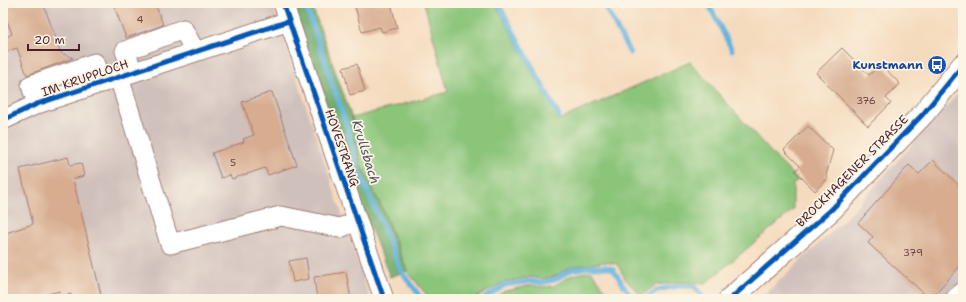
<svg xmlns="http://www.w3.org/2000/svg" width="966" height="302" font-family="'Shantell Sans',sans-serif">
<rect width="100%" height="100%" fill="#fcf5e5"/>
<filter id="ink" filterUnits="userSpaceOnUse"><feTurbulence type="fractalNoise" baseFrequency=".025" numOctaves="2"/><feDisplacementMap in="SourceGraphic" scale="8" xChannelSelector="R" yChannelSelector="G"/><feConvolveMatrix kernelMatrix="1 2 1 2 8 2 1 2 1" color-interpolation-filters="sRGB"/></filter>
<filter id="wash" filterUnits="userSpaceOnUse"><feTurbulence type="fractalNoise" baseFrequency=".012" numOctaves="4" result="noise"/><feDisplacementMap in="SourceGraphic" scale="16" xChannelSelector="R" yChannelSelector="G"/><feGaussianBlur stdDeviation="0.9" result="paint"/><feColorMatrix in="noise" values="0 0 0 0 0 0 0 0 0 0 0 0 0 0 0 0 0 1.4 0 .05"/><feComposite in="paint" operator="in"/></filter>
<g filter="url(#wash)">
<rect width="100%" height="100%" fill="#f5dbbe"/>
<g fill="#d0c0bc">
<polygon points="3,3 272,3 370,299 3,299"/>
<polygon points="963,88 963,299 760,299 844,220"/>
</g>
<g fill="#8bc57a" stroke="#6a7252">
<polygon points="424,3 495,3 559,120 690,62 778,160 798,180 793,184 793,210 706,283 678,282 656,285 641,296 626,280 617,264 605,262 571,267 553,277 542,279 532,277 504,282 474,299 430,299 407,271 382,208 361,165 352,118 448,92"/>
<polygon points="591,271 613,299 492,299 505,291 532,285 540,287 554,286 572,275"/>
</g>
<polygon fill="#70aa6a" stroke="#5d644a" points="291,3 311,3 352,118 361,165 382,208 407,271 390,277 362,207"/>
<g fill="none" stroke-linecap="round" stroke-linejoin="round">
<g stroke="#64b4de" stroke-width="5">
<polyline points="305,3 347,127 357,168 380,220 401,271 422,299"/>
<polyline points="498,3 559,116"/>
<polyline points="603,3 630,53"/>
<polyline points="708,3 732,50"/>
<polyline points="483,299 505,285 532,281 541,283 554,280 571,270 589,267 606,267 613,269 632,298 643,299"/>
<polyline points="644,299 657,290 678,286 694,286 703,297"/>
</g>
</g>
<g id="blocks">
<g fill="#d7ac8f">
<polygon points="3,3 43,3 61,53 73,58 27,75 17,48 3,53 3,39 12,34 3,10"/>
<polygon points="113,3 155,3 163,25 126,38"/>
<polygon points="354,3 391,3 397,28 382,32 380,27 362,32"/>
<polygon points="842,48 869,75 881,64 900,84 886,98 891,103 868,126 816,73"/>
<polygon points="357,64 365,91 350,95 343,68"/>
<polygon points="272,92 297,165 268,175 265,168 232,179 230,175 221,178 212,153 244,142 243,139 254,135 242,102"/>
<polygon points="808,126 833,150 826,175 828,178 815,191 795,171 800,166 784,150"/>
<polygon points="68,157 70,165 81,163 84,176 73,179 102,299 71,299 71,294 61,296 60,291 35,297 30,299 3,299 3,234 33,224 20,169"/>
<polygon points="933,160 963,189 963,263 930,299 868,243 873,237 858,223 909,165 919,174"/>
<polygon points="306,258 309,279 293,282 289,261"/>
<polygon points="346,272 351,299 317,299 314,277"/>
</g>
</g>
</g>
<g filter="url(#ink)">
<use href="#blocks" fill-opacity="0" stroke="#a07d74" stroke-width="1"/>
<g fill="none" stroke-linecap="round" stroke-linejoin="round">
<g stroke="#a07d74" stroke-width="21">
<g id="minor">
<polyline points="283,3 384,299"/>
<polyline points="133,72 125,51 183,29 195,51"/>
<polyline points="119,77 170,244 281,216 340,228 357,221"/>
<polyline points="37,104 31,85 95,63 104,82"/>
<polyline points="3,120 37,104 289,21"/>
<polyline points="955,299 963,292"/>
</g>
</g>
<g stroke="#a07d74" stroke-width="24">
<polyline id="major" points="730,299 832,209 923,114 963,65"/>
</g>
<use href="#minor" stroke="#fff" stroke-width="19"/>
<use href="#major" stroke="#fff" stroke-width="22"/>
<g stroke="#fcf5e5" stroke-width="8">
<g id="cycleway">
<polyline points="283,3 384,299"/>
<polyline points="3,120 37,104 289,21"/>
<polyline points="730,299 832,209 923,114 963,65"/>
</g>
</g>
<use href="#cycleway" stroke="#0057b8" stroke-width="5"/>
</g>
</g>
<defs>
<g id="bus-disc" transform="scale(1)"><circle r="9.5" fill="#1a4fb4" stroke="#fcf5e5"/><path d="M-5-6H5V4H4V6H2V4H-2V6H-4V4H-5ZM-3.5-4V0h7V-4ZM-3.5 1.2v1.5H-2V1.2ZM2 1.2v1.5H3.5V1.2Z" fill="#fff"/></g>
</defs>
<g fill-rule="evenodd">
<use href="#bus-disc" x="937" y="65"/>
</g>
<g text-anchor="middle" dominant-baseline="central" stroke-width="3.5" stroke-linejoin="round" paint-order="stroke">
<g font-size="10" fill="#6d4244">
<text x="140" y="19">4</text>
<text x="866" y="100">376</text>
<text x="233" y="162">5</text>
<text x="913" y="252">379</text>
</g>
<g font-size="12" font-weight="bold" fill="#164399" stroke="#fcf5e5" text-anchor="end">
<text x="923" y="65">Kunstmann</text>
</g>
<g font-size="12" fill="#4a1f2b" stroke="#fcf5e5">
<text transform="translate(85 78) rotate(-19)">IM KRUPPLOCH</text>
<text transform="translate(342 148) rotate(71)">HOVESTRANG</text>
<text transform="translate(852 171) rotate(-45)">BROCKHAGENER STRASSE</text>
</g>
<g font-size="13" font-style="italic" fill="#53536a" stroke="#fcf5e5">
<text transform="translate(366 152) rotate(73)">Krullsbach</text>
</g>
</g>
<rect width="966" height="302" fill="none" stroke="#fcf5e5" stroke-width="16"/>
<path d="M28 44v6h51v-6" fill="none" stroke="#4a1f2b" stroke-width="2"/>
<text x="34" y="44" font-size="12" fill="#4a1f2b" stroke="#fcf5e5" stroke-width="3" paint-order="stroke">20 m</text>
</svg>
